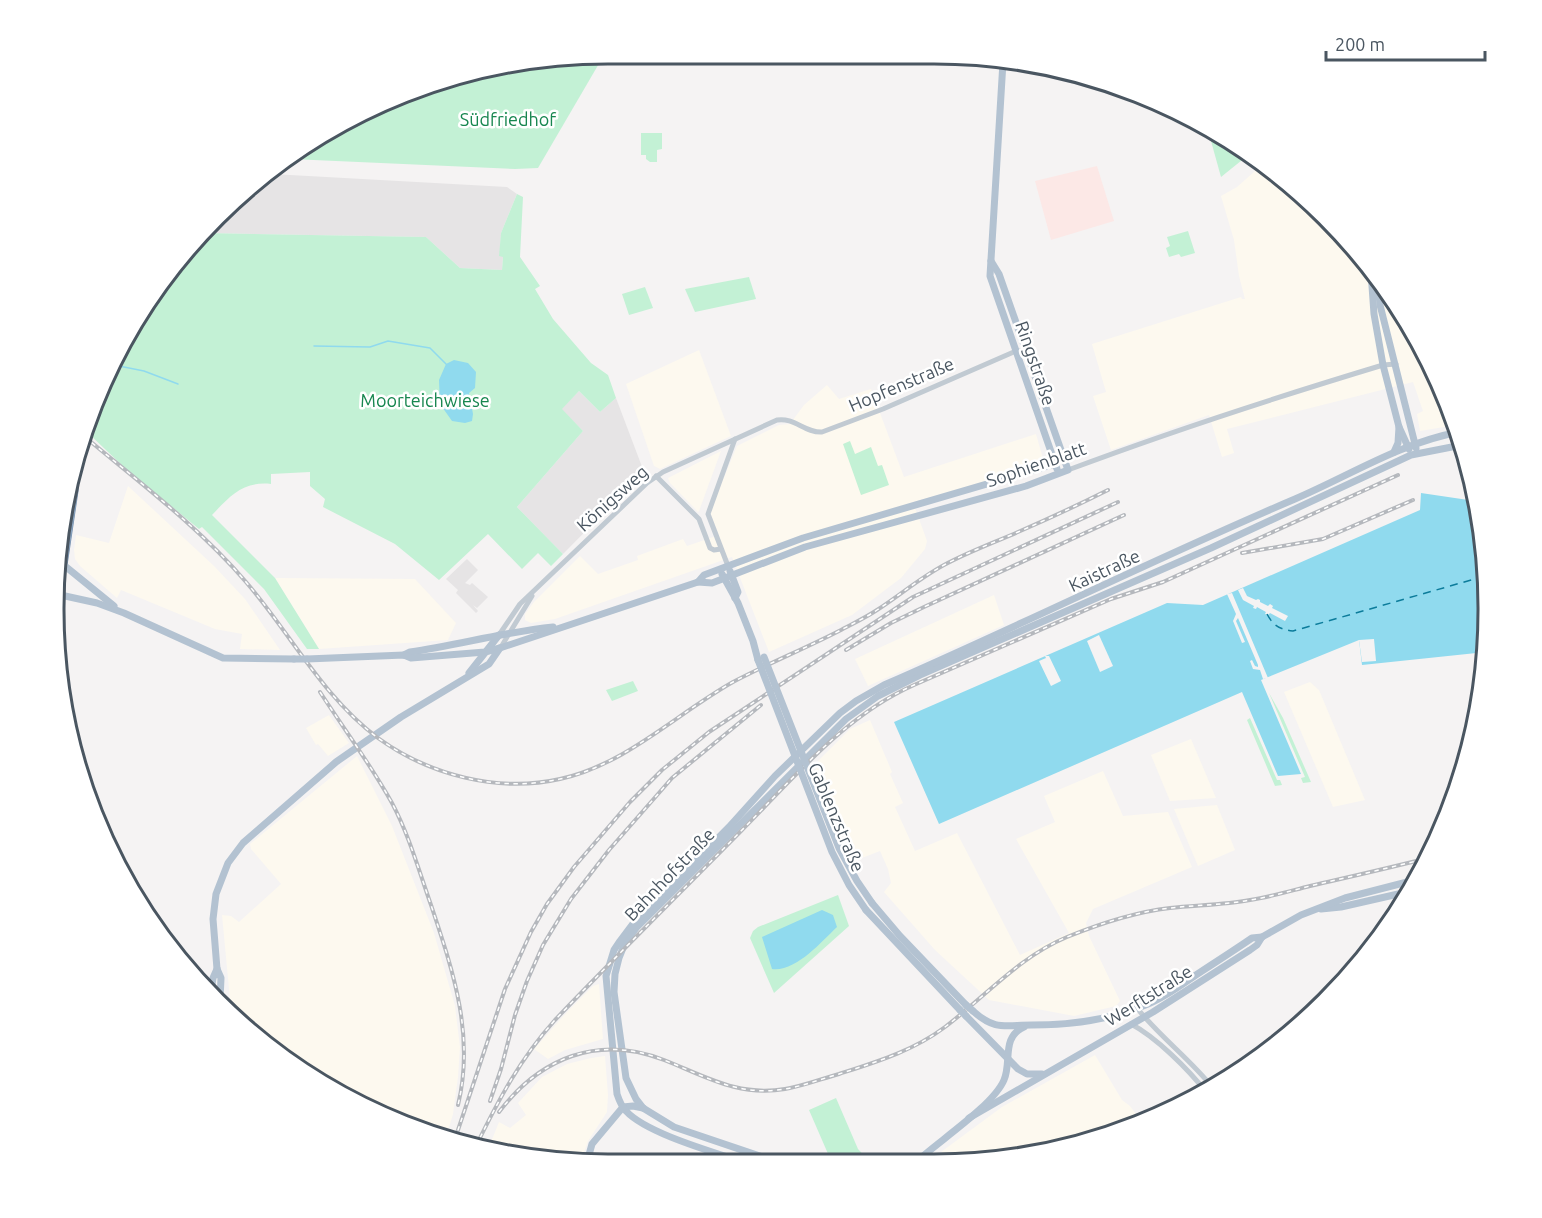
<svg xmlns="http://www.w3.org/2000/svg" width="1542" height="1218" font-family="Ubuntu,sans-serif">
<rect width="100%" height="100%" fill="#f5f3f3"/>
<g fill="#fdf9ef">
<polygon points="1263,164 1271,169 1350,243 1413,331 1456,425 1420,431 1417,414 1423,411 1413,382 1227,429 1234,453 1222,457 1209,415 1111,450 1093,396 1106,392 1092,344 1241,297 1242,299 1245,299 1239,276 1234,240 1221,196 1237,187"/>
<polygon points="699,350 731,436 660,469 654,466 626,384"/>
<polygon points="827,385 839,399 871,389 904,477 1036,434 1044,462 973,486 913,502 927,541 925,549 901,578 852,615 769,652 732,557 555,619 531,623 525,620 525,614 534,602 580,556 598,574 638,560 637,556 683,539 687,546 719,535 711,515 711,509 737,446 779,425 790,424 804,405"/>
<polygon points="721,451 699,511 698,512 670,483 668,478"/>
<polygon points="128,486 214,566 245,599 280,650 240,649 242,634 215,629 121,590 117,598 80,566 75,559 74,550 76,535 109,543"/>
<polygon points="275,578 415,579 456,623 448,640 319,649"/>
<polygon points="994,595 1004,625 868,686 855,659"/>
<polygon points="1310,682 1319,690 1365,800 1333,807 1284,692"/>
<polygon points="329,715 349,743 328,756 318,744 316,745 306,728"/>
<polygon points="870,720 892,772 890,774 903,803 895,807 915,851 957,833 1020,955 1069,933 1016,839 1055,822 1044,796 1103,771 1123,816 1168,812 1192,867 1093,909 1086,923 1089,936 1120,1001 1116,1006 1074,1016 989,1000 935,950 884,892 891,883 888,869 880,851 854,861 814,765 850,729"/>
<polygon points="1191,739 1216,798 1170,801 1151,755"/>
<polygon points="357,756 392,826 434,933 455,1006 460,1047 458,1077 453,1114 446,1137 396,1122 300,1070 231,1010 222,915 231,916 239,922 281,884 251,849 250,844"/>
<polygon points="1217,805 1235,850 1198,866 1174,809"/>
<polygon points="599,984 603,1039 565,1050 548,1059 534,1049 567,1012 593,986"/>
<polygon points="1095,1055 1122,1100 1130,1106 1141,1121 1111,1135 970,1163 951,1163 941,1152 1002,1107"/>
<polygon points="605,1056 608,1095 607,1112 588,1141 581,1161 501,1153 487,1149 493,1137 499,1122 510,1128 526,1115 518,1103 542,1077 567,1064 591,1058"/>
</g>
<g fill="#e6e4e5">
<polygon points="272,174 507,187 517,194 501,233 500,256 503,256 502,270 460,268 426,237 204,233 216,217"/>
<polygon points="579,391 600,412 616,398 644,472 563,554 517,507 583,431 561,409"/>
<polygon points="467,559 478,570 465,583 470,585 472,583 488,597 477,608 473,605 478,611 476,613 456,593 458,590 446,579"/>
</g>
<polygon fill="#fce8e6" points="1097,166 1114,221 1051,240 1035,181"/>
<g fill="#c3f1d5">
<polygon points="604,55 538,168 515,169 291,159 331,129 465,73"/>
<polygon points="641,133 662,133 662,149 657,150 657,162 650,162 646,159 646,155 641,155"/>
<polygon points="1218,140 1247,156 1221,177 1211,141"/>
<path d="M517,194L523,197L520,257L540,286L535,289L553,319L591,363L608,375L616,398L600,412L579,391L562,409L583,431L517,507L563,554L551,566L538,553L522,569L488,534L439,580L395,544L323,507L325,499L310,486V472L271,474V484C243,481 230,496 212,515L275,578L319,649H307L264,589L202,527L199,529L127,470L87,432L128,332L204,233L426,237L460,268L502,270L503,257L499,256L501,233Z"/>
<polygon points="1188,231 1195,253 1181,257 1179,254 1169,257 1166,248 1170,246 1167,237"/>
<polygon points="749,277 756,299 695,312 685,289"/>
<polygon points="645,287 653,308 629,315 622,294"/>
<polygon points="850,441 855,454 871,447 878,466 882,465 889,485 861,495 843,444"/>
<polygon points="633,681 638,691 612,701 606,690"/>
<polygon points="1269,693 1283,718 1311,782 1303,783 1301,778 1305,777"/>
<polygon points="1250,718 1277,780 1280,780 1282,785 1275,786 1247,720"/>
<polygon points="838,895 849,926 774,993 750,938 753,931 758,927"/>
<polygon points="836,1098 858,1149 871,1163 832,1163 809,1110"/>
</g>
<g fill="#90daee">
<polygon points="454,360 468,363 476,372 475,388 469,393 473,414 472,421 465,423 452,421 440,404 439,380 446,364"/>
<polygon points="1421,493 1475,501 1483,536 1486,652 1362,665 1359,640 1261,680 1301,774 1278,776 1242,692 939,824 894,722 1167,603 1203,605 1420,510"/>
<path d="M822,910L833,915L837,927C821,942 796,972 772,969L762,937Z"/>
</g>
<g fill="#f5f3f3">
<polygon points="1243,588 1247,596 1256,600 1258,599 1260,600 1260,602 1268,606 1270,604 1273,606 1272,608 1288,616 1285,621 1270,613 1268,615 1265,614 1266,612 1257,607 1256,609 1253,608 1254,606 1243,600 1238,590"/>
<polygon points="1232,593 1268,678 1263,679 1260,670 1253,669 1250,661 1252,660 1255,666 1258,667 1258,665 1238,618 1236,621 1245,642 1242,643 1233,621 1236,614 1227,594"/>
<polygon points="1099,635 1113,666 1100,672 1087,641"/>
<polygon points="1374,639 1376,661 1362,662 1359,640"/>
<polygon points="1045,656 1049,656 1061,681 1051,686 1039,661 1046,658"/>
</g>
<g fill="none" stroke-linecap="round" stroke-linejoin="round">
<g stroke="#90daee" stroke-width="1.5">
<polyline points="314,346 370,347 388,341 430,348 446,364"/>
<polyline points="114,365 144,371 178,384"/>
</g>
<g stroke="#0c7c9b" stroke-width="1.5" stroke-dasharray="8 6" stroke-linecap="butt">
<path d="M1480,521C1472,533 1476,543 1484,555"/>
<polyline points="1482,529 1480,532 1483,545"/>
<path d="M1267,614C1274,627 1280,629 1293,631L1485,576"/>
</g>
<g stroke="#7690ad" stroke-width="9">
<g id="highway">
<polyline points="63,565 74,491 75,460"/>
<polyline points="103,824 117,854 124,875"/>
<polyline points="194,977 201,983"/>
</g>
</g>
<g stroke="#c1cad2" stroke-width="5">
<path d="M1068,470C1172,431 1277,397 1383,365L1396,364"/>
<polyline points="656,476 699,519 710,548 714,550 721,549"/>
<polyline points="728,566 708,514 735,439"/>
<path d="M499,635L520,604L647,483L663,472L777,420C794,417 805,433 822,432L883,409L1016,351H1026"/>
<polyline points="501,647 532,596"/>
<path d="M1137,1008C1160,1037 1190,1059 1213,1088"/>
<path d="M1131,1024C1156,1037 1189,1070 1206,1092"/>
</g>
<g stroke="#b3c2d1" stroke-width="7">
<polyline points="1003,62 990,276 1057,469"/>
<polyline points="1371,272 1374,314 1383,365 1399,427 1409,449"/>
<polyline points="1378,281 1380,305 1416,448"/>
<polyline points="1394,452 1398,443 1399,427"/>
<polyline points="60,562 114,606"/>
<polyline points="730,571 738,592 735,598"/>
<polyline points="722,574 738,603 753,641 758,660"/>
<polyline points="698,582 712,583 805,547 1026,486 1068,470 999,274 991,261"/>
<polyline points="57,587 63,565"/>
<polyline points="56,594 97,603 124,613 223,658 294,659"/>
<path d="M404,655L410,652C458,645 505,632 553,627"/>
<polyline points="307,659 404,655 411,658 485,652 500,648 698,582 704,575 803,538 1055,464"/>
<polyline points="469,673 499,635"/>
<polyline points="872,903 900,936 966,1005"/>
<polyline points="1321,909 1341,907 1407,892"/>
<polyline points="866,910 960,1010"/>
<polyline points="211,992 213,978 217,969"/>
<polyline points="220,1000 221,978 217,969 213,919 216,894 228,863 243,843 336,762 401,717 489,664 500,648"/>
<path d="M973,1011C995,1031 1005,1025 1032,1025C1072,1025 1111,1020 1148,1004C1168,996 1185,982 1202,971C1219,960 1236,949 1252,938L1262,937"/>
<polyline points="966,1016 1018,1069 1027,1074 1042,1074"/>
<polyline points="623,1107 633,1106 643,1108"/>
<polyline points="969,1118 1153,1012 1250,950 1257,945 1262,937 1301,915 1345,898 1415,880"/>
<polyline points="587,1162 592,1144 623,1107"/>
<polyline points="780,1163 674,1127 643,1108 636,1099 626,1078 614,992 615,974 619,958 625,943 637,927 846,719 878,696 920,675 1211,548 1411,455 1462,445"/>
<path d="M915,1163C937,1142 993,1106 1004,1080C1012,1062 1001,1037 1024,1027"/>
<path d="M749,1164C717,1153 647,1134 626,1111C621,1106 619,1100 617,1094L606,976L614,950L620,941L632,925L729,827L775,776L840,713L856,701L884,685C1022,625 1156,558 1295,499C1349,476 1400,443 1459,432"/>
</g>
<use href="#highway" stroke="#8ba5c1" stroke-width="8"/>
<g stroke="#b5b8bd" stroke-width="4">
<g id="rail">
<path d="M85,437C139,482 200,528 246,582C291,634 322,696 378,738C429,775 498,793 560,779C625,765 676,714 733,682C767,664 804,649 839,631C852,624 865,618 877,610C900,595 920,578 944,565C968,552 993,543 1018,532C1048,519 1078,505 1108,490"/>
<polyline points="1242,553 1323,539 1413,500"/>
<polyline points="846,650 891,623 924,607 1124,515"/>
<path d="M320,692C344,729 371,765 392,803C409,835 419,871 431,905C453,971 475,1035 458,1105"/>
<polyline points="490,1101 501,1069 515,1015 527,981 543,945 571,899 609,850 672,778 761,705"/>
<path d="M499,1112C540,1058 598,1034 664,1060C705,1076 738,1097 785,1089C803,1086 821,1079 839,1074C876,1062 913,1051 945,1027C986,996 1019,957 1067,937C1099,924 1135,912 1170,908C1196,905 1224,905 1250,900C1270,897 1290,891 1310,886C1349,877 1389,868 1428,858"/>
<polyline points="455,1139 505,989 531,932 547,904 574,867 630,802 662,770 709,732 913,597 1118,502"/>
<path d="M476,1146C499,1099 520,1059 555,1020C616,956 679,894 741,831C794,778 844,716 914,685L1111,599L1163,582L1398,475"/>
</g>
</g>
<use href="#rail" stroke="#fff" stroke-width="1.5" stroke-dasharray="4.5" stroke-linecap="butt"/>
<g stroke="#b3c2d1" stroke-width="7">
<polyline points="764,657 839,848 857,881 872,903"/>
<polyline points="294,659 307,659"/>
<polyline points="758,660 832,852 849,885 866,910"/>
<polyline points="966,1005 973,1011"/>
<polyline points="960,1010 966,1016"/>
</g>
</g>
<g text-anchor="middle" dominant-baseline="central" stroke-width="5" stroke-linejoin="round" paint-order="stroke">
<g font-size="18" fill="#17864f" stroke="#fff">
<text x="508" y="119">Südfriedhof</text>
<text x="425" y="400">Moorteichwiese</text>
</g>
<g font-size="18" fill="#4a5661" stroke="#fff">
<text transform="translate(1036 363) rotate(71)">Ringstraße</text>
<text transform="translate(901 384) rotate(-23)">Hopfenstraße</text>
<text transform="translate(1036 464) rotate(-19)">Sophienblatt</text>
<text transform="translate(612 498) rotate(-42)">Königsweg</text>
<text transform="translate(1104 570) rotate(-25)">Kaistraße</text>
<text transform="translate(837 817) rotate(67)">Gablenzstraße</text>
<text transform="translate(669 874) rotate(-46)">Bahnhofstraße</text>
<text transform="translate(1148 995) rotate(-32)">Werftstraße</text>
</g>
</g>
<path d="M0 0H1542V1218H0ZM608 64H934A544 544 0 0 1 1478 608V610A544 544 0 0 1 934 1154H608A544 544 0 0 1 64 610V608A544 544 0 0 1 608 64Z" fill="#fff" fill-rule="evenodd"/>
<path fill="none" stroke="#4a5661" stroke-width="3" d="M608 64H934A544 544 0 0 1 1478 608V610A544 544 0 0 1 934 1154H608A544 544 0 0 1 64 610V608A544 544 0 0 1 608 64Z"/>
<path d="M1326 51v9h159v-9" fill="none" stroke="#4a5661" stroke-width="3"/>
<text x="1335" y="51" font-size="18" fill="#4a5661" stroke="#ffffff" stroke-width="4.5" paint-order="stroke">200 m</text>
</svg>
